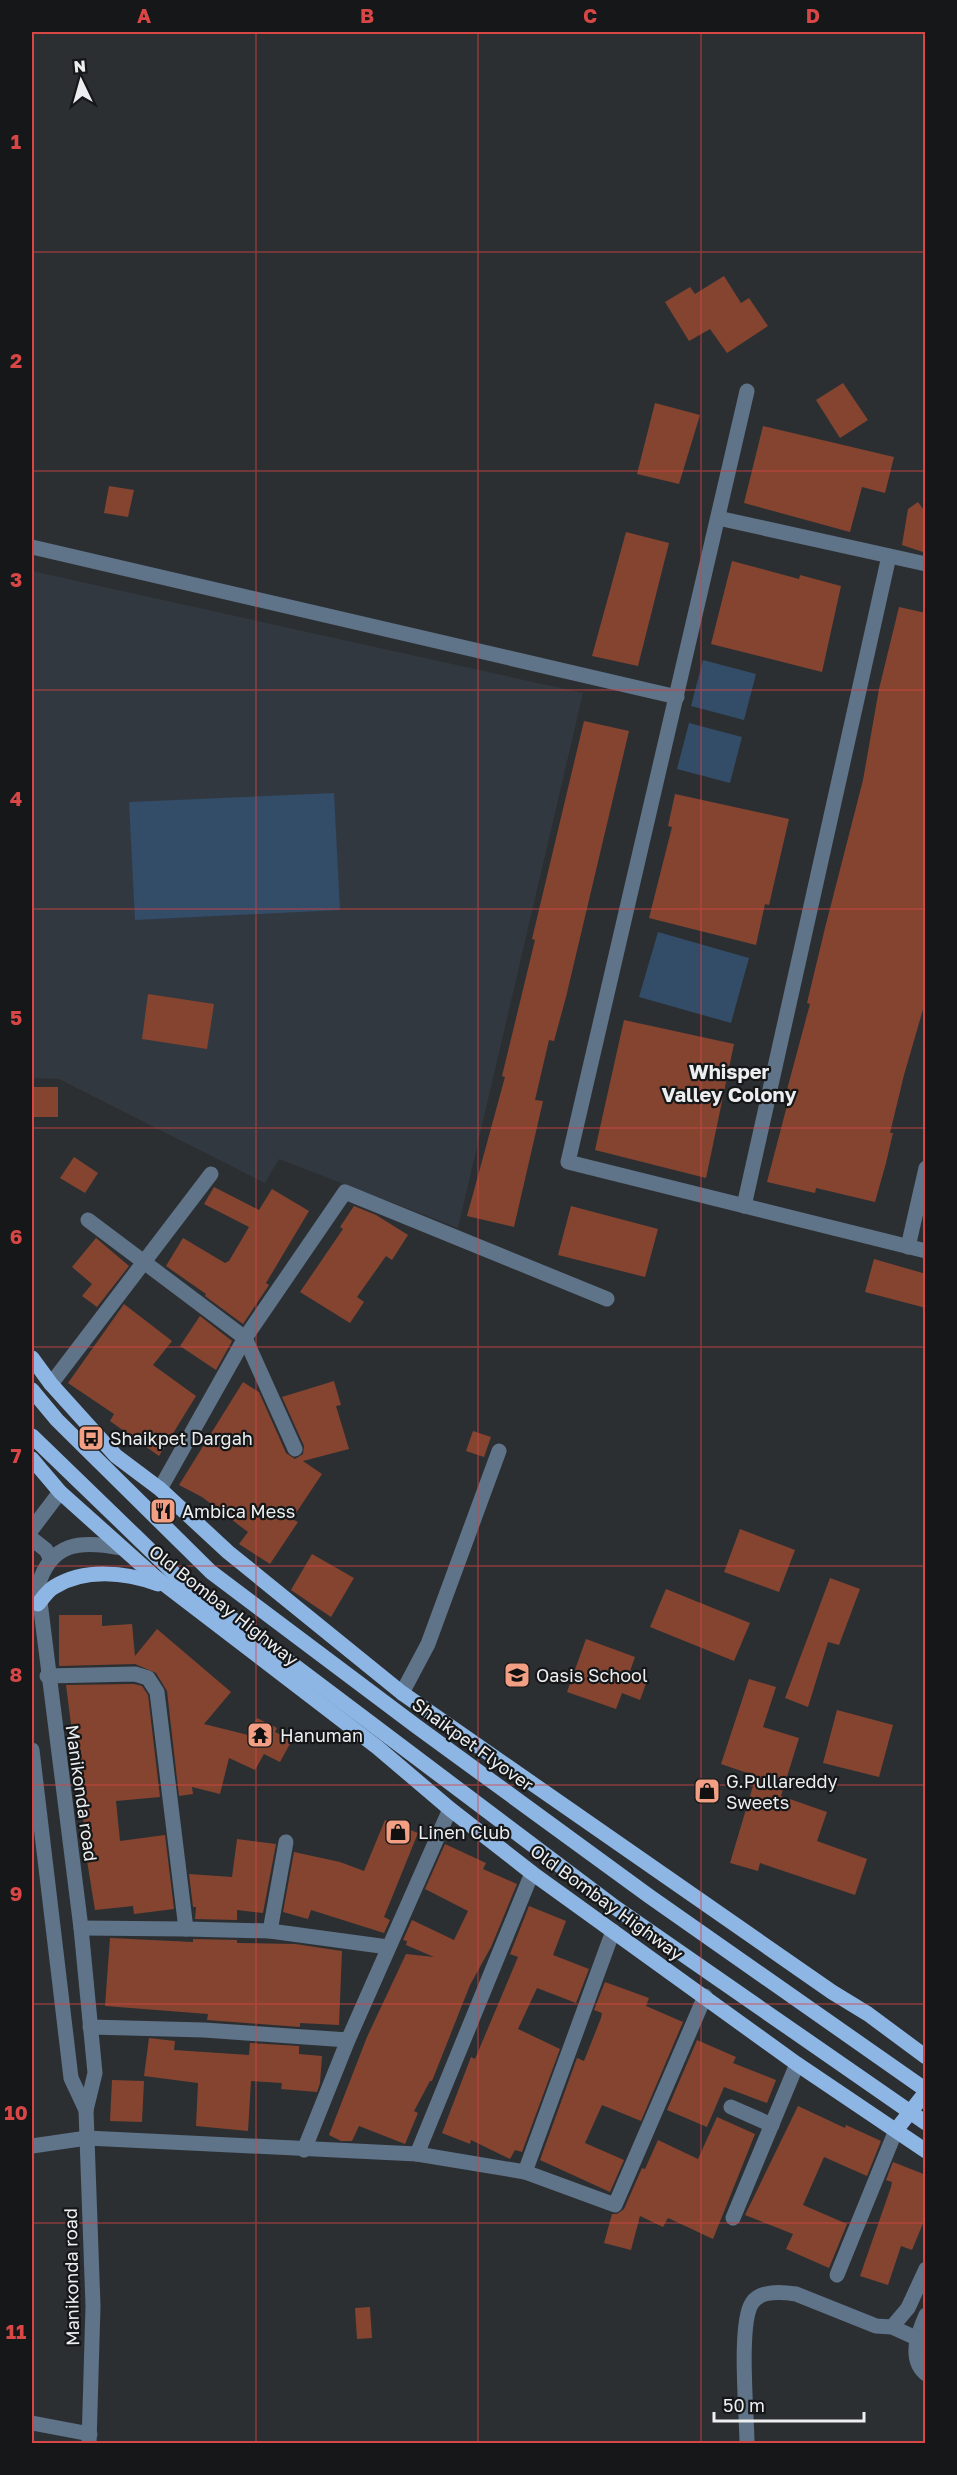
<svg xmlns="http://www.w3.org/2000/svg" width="957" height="2475" font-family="'Golos Text',sans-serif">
<rect width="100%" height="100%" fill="#2c2f32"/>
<polygon fill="#323840" points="32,571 583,693 458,1228 279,1159 265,1183 59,1079 32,1078"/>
<g fill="#334c68">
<polygon points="703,660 756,674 744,720 691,706"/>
<polygon points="689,723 742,737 730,783 677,769"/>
<polygon points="334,793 340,910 135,920 129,802"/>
<polygon points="658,932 749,958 731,1023 639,997"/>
</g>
<g fill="#854430">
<polygon points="724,276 741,303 749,298 768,326 727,353 710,329 689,341 665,302 690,287 695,294"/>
<polygon points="843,383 868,420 840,438 816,400"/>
<polygon points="655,403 700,415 679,484 637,474"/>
<polygon points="763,426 894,457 885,493 862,487 850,532 744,503"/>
<polygon points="109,486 134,490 128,517 104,513"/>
<polygon points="918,502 926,513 926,553 902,545 908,509"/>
<polygon points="626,532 669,543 638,666 592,656"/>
<polygon points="732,561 799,579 800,575 841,586 822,672 711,644"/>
<polygon points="899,607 926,613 926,999 904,1075 890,1133 893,1133 886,1163 875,1202 816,1188 815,1193 767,1182 789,1098 785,1097 810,1004 807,1003 825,928 863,780 879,689"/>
<polygon points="584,721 629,731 566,997 554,1041 549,1040 535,1100 543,1101 514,1227 467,1216 505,1077 502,1076 535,940 532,939"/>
<polygon points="675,794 789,819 769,905 765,904 756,945 649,918 672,827 668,826"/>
<polygon points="148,994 214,1004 207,1049 142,1039"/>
<polygon points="624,1020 734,1044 706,1178 595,1150"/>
<rect x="32" y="1087" width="26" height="30"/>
<polygon points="74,1157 98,1173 85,1193 60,1178"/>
<polygon points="214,1187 259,1210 272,1189 309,1211 266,1283 269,1285 243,1324 205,1296 206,1294 166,1266 183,1238 225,1263 229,1261 249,1227 204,1204"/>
<polygon points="354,1206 376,1215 408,1235 392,1260 386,1256 357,1297 364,1302 350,1323 300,1292 343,1229 340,1227"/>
<polygon points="571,1206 658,1229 645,1277 558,1255"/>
<polygon points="96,1238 129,1266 97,1307 82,1296 92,1284 72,1267"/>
<polygon points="874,1259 926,1274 926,1308 865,1292"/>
<polygon points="124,1304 172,1341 153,1365 196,1396 159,1456 110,1421 114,1414 68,1383"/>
<polygon points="200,1316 232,1341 216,1370 180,1346"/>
<polygon points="334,1381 341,1405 336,1406 349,1449 303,1461 322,1474 292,1519 298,1522 270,1564 239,1544 248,1532 202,1497 179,1485 243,1382 259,1392 286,1453 295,1459 303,1454 304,1446 282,1397"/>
<polygon points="473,1431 491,1437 484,1457 466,1451"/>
<polygon points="740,1529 795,1550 779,1592 724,1572"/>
<polygon points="312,1554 354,1578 331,1617 291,1590"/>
<polygon points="830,1578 860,1589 839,1645 828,1642 808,1707 785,1698"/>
<polygon points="666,1589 750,1623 734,1661 650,1627"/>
<polygon points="59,1615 102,1615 102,1626 132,1624 135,1656 157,1629 231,1692 204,1724 248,1735 257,1718 277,1728 275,1732 292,1740 280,1762 264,1754 255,1770 229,1758 220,1794 192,1787 193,1794 179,1796 167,1691 156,1673 135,1664 59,1666"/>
<polygon points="586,1639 635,1657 629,1674 647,1681 640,1700 622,1693 616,1709 567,1692"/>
<polygon points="749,1679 776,1687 763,1727 799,1738 781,1796 827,1812 817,1841 867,1859 855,1895 760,1863 758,1871 730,1863 756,1776 721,1764"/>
<polygon points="134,1684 142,1686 148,1695 160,1797 116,1801 120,1841 165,1835 174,1909 134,1914 133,1906 95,1910 84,1842 86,1842 66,1685"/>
<polygon points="837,1710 893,1725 879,1777 823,1763"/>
<polygon points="385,1820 418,1833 384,1917 390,1920 384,1933 311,1910 308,1919 283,1912 294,1852 340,1862 364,1871"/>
<polygon points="237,1839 276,1844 263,1913 237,1910 237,1920 195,1919 196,1907 193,1907 189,1874 232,1877"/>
<polygon points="445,1844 486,1863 483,1869 517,1884 491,1947 470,1985 432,2081 430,2081 414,2111 418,2113 405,2144 359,2126 352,2141 341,2141 329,2135 367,2037 406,1954 434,1957 406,1945 407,1941 403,1940 412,1920 454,1940 468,1911 425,1889"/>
<polygon points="529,1906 566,1921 553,1955 589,1969 576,2003 537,1988 518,2029 560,2049 522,2152 515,2150 510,2159 471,2140 470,2144 442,2133 471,2057 475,2059 518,1957 510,1954"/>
<polygon points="110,1938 193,1942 193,1939 237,1940 237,1943 295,1944 342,1951 339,2025 300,2023 300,2027 207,2020 208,2014 105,2006"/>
<polygon points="605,1982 649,1998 646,2006 683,2022 641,2121 602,2105 585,2143 624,2160 610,2192 540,2160 577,2058 584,2061 601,2018 602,2013 594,2010"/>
<polygon points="149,2038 175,2041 174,2050 249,2055 250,2043 299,2046 299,2054 322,2056 320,2083 317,2092 281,2089 282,2083 251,2081 248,2131 196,2126 198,2083 144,2076"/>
<polygon points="697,2040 736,2057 733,2063 776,2080 767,2103 724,2087 707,2127 667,2110"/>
<polygon points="112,2080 144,2081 142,2122 110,2121"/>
<polygon points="798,2106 845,2128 846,2125 881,2141 867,2176 824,2157 803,2205 847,2224 829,2268 786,2249 793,2234 745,2215"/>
<polygon points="717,2117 755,2134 713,2239 668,2218 663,2227 640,2216 631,2250 604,2243 612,2214 617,2214 624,2209 642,2168 645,2169 658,2140 698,2159"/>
<polygon points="893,2162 926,2175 926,2216 912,2250 901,2246 888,2285 860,2276 891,2187 892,2182 886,2180"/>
<polygon points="370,2307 372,2338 357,2339 355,2308"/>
</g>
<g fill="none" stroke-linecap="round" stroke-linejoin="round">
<g stroke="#5f7389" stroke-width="15">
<polyline points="747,391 568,1162 926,1251"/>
<polyline points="718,518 926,564"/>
<polyline points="32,547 677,697"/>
<polyline points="744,1206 889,556"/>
<polyline points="88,1220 245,1338 295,1449"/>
<polyline points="908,1247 926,1168"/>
<polyline points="51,1384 211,1174"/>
<polyline points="160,1489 245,1338 345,1192 607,1299"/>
<polyline points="32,1539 46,1550 50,1558"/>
<polyline points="47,1676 135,1674 148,1678 157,1692 186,1929 81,1928"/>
<polyline points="402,1693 428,1644 499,1451"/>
<polyline points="186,1929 270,1931 388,1947"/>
<polyline points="270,1931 286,1842"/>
<polyline points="90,2027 204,2030 348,2040 450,1809"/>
<polyline points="731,2107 772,2125"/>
<polyline points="32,2146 87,2138 417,2154 525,2172 615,2205 705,1996"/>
<polyline points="304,2150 348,2040"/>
<polyline points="417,2154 532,1873"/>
<polyline points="525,2172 613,1931"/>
<polyline points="733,2218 797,2064"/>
<polyline points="837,2275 896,2130"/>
<path d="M926,2315C918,2333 908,2359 926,2374"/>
<polyline points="892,2327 908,2308 926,2269"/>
<polyline points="32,2423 90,2434"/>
<path d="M747,2444C747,2415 738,2324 752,2303C760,2290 782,2292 796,2294L876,2326L892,2327L916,2338"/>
</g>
<g stroke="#5f7389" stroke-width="15">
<polyline points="32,1529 60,1492"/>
<polyline points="32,1750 71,2078 86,2110"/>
<path d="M89,2444L93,2306L86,2110L95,2073L81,1928L38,1586C51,1542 80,1540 121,1548"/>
</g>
<g stroke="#8db6e5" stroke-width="15">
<polyline points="32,1358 51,1384 116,1456 160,1489 228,1552 402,1693 832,1992 868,2014 926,2057"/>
<polyline points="32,1390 57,1420 211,1572 416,1726 649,1896 926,2090"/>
<polyline points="32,1459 60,1492 155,1577 377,1747 450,1809 532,1873 797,2064 926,2151"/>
<path d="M38,1604C43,1598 48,1590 54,1587C85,1568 125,1572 158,1584"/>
<polyline points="896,2130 926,2092"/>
</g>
<polyline stroke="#8db6e5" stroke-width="15" points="32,1436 182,1581 616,1908 926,2123"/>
</g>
<path fill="none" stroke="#d94646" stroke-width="1.5" stroke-opacity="0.55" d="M256,32V2444M478,32V2444M701,32V2444M32,252H926M32,471H926M32,690H926M32,909H926M32,1128H926M32,1347H926M32,1566H926M32,1785H926M32,2004H926M32,2223H926"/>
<defs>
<g id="bus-square" transform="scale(1.35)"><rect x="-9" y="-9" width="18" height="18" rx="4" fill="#f39f84" stroke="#151718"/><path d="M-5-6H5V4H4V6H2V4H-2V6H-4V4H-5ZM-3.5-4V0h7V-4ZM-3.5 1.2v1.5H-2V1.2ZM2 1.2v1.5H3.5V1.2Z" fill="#111"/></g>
<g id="restaurant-square" transform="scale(1.35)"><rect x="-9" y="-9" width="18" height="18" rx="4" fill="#f39f84" stroke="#151718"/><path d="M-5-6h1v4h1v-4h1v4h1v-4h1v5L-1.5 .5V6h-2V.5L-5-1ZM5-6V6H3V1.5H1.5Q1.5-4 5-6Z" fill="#111"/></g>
<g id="school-square" transform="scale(1.35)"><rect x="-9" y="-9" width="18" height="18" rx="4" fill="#f39f84" stroke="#151718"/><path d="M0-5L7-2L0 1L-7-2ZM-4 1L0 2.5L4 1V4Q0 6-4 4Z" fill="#111"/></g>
<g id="temple-square" transform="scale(1.35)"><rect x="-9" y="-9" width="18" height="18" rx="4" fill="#f39f84" stroke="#151718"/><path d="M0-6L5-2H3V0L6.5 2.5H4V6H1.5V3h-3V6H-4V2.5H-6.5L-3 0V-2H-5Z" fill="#111"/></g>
<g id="shop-square" transform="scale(1.35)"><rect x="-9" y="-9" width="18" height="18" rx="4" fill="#f39f84" stroke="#151718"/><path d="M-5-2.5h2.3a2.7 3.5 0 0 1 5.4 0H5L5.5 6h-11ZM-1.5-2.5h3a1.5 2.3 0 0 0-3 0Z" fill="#111"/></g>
</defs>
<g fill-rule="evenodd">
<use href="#bus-square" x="91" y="1438"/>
<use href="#restaurant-square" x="163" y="1511"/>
<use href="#school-square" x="517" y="1675"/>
<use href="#temple-square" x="260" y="1735"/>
<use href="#shop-square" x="707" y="1791"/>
<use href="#shop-square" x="398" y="1832"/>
</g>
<g text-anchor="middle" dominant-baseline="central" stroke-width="4.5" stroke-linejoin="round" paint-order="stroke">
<g font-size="18" fill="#eceef0" stroke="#151718" text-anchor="start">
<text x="110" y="1438">Shaikpet Dargah</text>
<text x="182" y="1511">Ambica Mess</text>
<text x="536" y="1675">Oasis School</text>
<text x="280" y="1735">Hanuman</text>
<text x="726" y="1781">G.Pullareddy<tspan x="726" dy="21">Sweets</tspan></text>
<text x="418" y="1832">Linen Club</text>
</g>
<g font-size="18" fill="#eceef0" stroke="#151718">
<text transform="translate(224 1605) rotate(38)">Old Bombay Highway</text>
<text transform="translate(473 1744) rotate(36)">Shaikpet Flyover</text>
<text transform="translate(82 1793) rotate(82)">Manikonda road</text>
<text transform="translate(607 1902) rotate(36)">Old Bombay Highway</text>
<text transform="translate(71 2277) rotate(-91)">Manikonda road</text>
</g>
<g font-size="20" font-weight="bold" fill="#eceef0" stroke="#151718">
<text x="729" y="1071">Whisper<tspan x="729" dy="23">Valley Colony</tspan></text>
</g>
</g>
<rect width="957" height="2475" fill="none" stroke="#151718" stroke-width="66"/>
<g transform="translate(81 81) rotate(355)" stroke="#151718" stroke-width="4.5" paint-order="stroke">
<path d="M0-4.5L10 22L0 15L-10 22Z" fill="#eceef0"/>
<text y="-9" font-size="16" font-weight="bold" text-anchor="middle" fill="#eceef0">N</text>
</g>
<path d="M714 2412v9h150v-9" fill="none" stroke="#eceef0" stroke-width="3"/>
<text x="723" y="2412" font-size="18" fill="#eceef0" stroke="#151718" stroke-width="4.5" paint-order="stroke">50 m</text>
<rect x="33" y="33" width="891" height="2409" fill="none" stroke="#d94646" stroke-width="2"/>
<g font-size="20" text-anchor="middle" font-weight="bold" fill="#d94646">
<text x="144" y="23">A</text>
<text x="367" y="23">B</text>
<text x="590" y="23">C</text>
<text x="813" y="23">D</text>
<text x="16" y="149">1</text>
<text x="16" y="368">2</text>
<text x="16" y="587">3</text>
<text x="16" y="806">4</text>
<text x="16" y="1025">5</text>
<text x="16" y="1244">6</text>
<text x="16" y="1463">7</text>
<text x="16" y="1682">8</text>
<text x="16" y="1901">9</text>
<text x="16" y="2120">10</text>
<text x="16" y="2339">11</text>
</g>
</svg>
